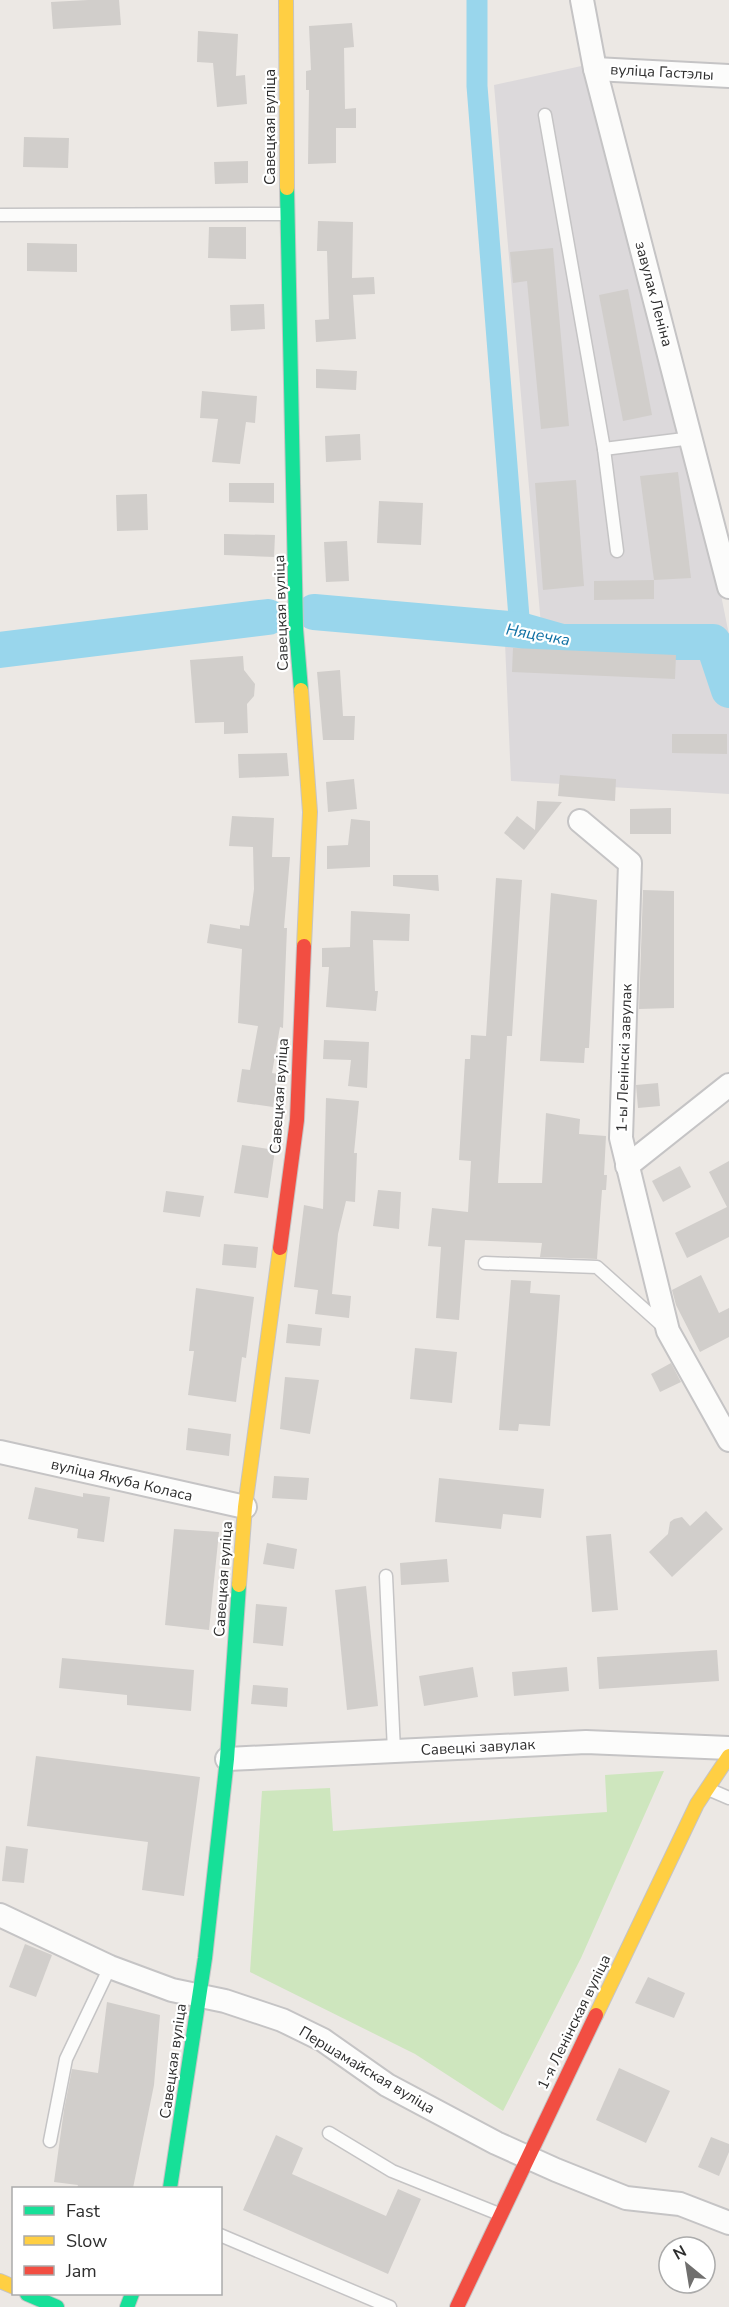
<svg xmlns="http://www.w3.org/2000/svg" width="729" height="2307" font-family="'Nunito Sans',sans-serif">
<rect width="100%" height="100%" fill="#ece8e4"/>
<polygon fill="#dcd9db" points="586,65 719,585 729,635 729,794 511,781 505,643 541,625 494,85"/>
<polygon fill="#cee6be" points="664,1771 581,1958 503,2111 415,2054 250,1972 262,1791 330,1788 333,1831 607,1812 605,1775"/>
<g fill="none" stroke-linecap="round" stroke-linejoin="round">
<polyline stroke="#99d6ec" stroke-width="21" points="477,0 477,86 520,630"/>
<g stroke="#99d6ec" stroke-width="36">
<polyline points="314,612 520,630 562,642 713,642 729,690"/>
<polyline points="0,650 268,617"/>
</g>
</g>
<g fill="#d1cecb">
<polygon points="88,0 119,0 121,25 53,29 51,2"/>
<polygon points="352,23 354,47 344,48 345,109 356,108 356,128 336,128 336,163 308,164 309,90 306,90 306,71 311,70 309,26"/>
<polygon points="198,31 238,34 236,76 245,75 247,104 217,107 213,63 197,62"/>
<polygon points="24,137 69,138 68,168 23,167"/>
<polygon points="248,161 248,183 215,184 214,162"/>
<polygon points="318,221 353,222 352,278 374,277 375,294 353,295 356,339 316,342 315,320 329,319 327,251 317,251"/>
<polygon points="209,227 246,227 246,259 208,258"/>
<polygon points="27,243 77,244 77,272 27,271"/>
<polygon points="553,248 569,426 541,429 527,281 513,283 510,252"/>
<polygon points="628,289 652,415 623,421 599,295"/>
<polygon points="264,304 265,329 231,331 230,305"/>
<polygon points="316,369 357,371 356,390 316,388"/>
<polygon points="202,391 257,396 255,423 246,422 240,464 212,462 218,419 200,418"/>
<polygon points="360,434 361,460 326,462 325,436"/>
<polygon points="678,472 691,578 654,580 640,476"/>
<polygon points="576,480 584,586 543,590 535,483"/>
<polygon points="229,483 274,483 274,503 229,502"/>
<polygon points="147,494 148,530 117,531 116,495"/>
<polygon points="379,501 423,503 421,545 377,543"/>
<polygon points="224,534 275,535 274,557 224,555"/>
<polygon points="347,541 349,581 326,582 324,542"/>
<polygon points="654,580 654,599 594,600 594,581"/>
<polygon points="513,648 676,655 675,679 512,672"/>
<polygon points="243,656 244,670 255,684 254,696 247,704 248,733 224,734 224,722 195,723 190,660"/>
<polygon points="340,670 343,716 355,716 354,740 323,740 317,672"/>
<polygon points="672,734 727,734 727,754 672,753"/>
<polygon points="287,753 289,776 239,778 238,754"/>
<polygon points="560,775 616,779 615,801 558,796"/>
<polygon points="354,779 357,809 328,812 326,782"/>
<polygon points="537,801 562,802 524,850 504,833 517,816 535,830"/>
<polygon points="671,808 671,834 630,834 630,809"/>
<polygon points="232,816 274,818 272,857 290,857 284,928 287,928 283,1028 280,1027 272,1073 278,1074 273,1107 237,1102 242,1069 250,1070 258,1026 238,1023 242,949 207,943 210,924 240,929 240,925 249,926 254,889 253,847 229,846"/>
<polygon points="351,819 370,821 370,867 327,869 327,846 348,845"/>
<polygon points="393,875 438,875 439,891 393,886"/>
<polygon points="496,878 522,880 512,1036 507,1036 498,1183 542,1183 546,1113 580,1119 579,1134 606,1136 604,1175 607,1175 606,1190 602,1190 597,1259 540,1257 542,1243 465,1240 459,1320 436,1318 441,1247 428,1246 432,1208 468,1212 471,1161 459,1160 465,1059 470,1059 471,1035 486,1036"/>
<polygon points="643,890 674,891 674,1008 639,1009"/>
<polygon points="551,893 597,900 589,1048 585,1048 584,1063 540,1061"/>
<polygon points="351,911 410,914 409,941 373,940 375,991 378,991 376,1011 326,1007 329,967 322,967 322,948 350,947"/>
<polygon points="324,1040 369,1042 367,1088 348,1086 351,1060 323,1059"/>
<polygon points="658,1083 660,1106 638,1108 636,1085"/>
<polygon points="326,1098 359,1101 354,1153 357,1153 355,1202 346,1201 338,1234 332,1294 351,1296 349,1318 315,1314 318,1290 294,1287 304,1205 323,1209"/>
<polygon points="242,1145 275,1150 268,1198 234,1193"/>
<polygon points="729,1161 729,1237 687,1258 675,1233 727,1207 709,1172"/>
<polygon points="680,1166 691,1187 663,1202 652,1181"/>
<polygon points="378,1190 401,1192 399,1229 373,1226"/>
<polygon points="166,1191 204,1196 200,1217 163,1212"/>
<polygon points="224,1244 258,1247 256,1268 222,1265"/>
<polygon points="701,1275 719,1313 729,1308 729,1337 700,1352 676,1305 672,1290"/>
<polygon points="511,1280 531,1281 530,1293 560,1295 550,1426 519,1424 518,1431 499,1430"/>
<polygon points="196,1288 254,1297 246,1358 242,1357 236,1402 188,1395 194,1351 189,1351"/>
<polygon points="288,1324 322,1328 320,1346 286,1343"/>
<polygon points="415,1348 457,1352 452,1403 410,1399"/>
<polygon points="671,1363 681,1382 660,1392 651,1374"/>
<polygon points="285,1377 319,1380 310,1434 280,1429"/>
<polygon points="188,1428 231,1434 229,1456 186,1450"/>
<polygon points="274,1476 309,1478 307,1500 272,1498"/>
<polygon points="439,1478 544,1489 541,1518 503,1514 501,1529 435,1522"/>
<polygon points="35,1487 83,1497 83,1493 110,1497 104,1542 77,1538 78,1529 28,1519"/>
<polygon points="706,1511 723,1529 672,1577 649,1552 668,1534 670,1522 674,1519 682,1517 690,1526"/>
<polygon points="174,1529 219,1532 209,1630 165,1625"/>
<polygon points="611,1534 618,1610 592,1612 586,1536"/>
<polygon points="267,1543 297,1549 294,1569 263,1564"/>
<polygon points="447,1559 449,1582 401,1585 400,1563"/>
<polygon points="366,1586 378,1706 347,1710 335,1590"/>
<polygon points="256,1604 287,1607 283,1646 253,1643"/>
<polygon points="717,1650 719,1681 599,1689 597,1657"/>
<polygon points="62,1658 194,1670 191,1711 127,1705 127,1695 59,1688"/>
<polygon points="473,1667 478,1697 424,1706 419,1676"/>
<polygon points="567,1667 569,1691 514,1696 512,1672"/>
<polygon points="253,1685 288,1688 287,1707 251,1704"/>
<polygon points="36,1756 200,1777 184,1896 142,1890 148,1842 27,1826"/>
<polygon points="6,1846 28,1849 24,1883 2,1881"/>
<polygon points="25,1944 52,1955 36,1997 9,1987"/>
<polygon points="648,1977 685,1993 674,2018 635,2003"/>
<polygon points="107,2002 160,2015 154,2085 133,2188 77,2188 78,2185 54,2182 64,2110 72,2069 98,2073"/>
<polygon points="619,2068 670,2091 646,2143 596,2120"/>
<polygon points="276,2135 303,2148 292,2174 386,2216 398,2189 421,2199 388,2274 243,2210"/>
<polygon points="711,2137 729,2144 729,2152 719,2176 698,2167"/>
</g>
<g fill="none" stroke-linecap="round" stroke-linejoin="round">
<g stroke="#c5c4c5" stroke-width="15">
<g id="lane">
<polyline points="545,115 604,449 617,551"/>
<polyline points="0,215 287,214"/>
<polyline points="604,449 692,438"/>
<polyline points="485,1263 597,1267 665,1328"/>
<polyline points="386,1576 394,1751"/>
<polyline points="708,1789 729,1798"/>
<polyline points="329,2133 392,2171 499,2214"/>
<polyline points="50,2141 66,2059 110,1967"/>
<polyline points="220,2235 390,2307"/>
</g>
</g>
<g stroke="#c5c4c5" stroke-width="26">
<g id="street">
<polyline points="582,0 595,69 729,587"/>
<polyline points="595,69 729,76"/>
<polyline points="580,821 630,863 621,1138 668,1331 729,1440"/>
<polyline points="627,1166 729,1085"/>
<polyline points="0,1452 245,1507"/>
<polyline points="227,1759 586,1742 729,1748"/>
<polyline points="0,1915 110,1967 172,1990 225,2001 282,2020 323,2040 387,2085 496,2143 556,2170 626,2198 680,2204 729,2223"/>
</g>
</g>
<g stroke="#c5c4c5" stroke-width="16">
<g id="fast">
<polyline points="287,188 296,629 301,690"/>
<polyline points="170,2188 205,1958 227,1759 239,1585"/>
<polyline points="27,2294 57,2307"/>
<polyline points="127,2307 132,2294"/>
</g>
</g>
<g stroke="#c5c4c5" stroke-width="16">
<g id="slow">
<polyline points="286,0 287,188"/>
<polyline points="301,690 310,812 304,946"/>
<polyline points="239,1585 245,1507 280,1248"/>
<polyline points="596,2015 697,1804 729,1756"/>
<polyline points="0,2281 14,2287"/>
</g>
</g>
<g stroke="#c5c4c5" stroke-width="16">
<g id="jam">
<polyline points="280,1248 297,1120 304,946"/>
<polyline points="457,2307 596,2015"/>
</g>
</g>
<use href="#lane" stroke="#fcfcfb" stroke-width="12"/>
<use href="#street" stroke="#fcfcfb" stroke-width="22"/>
<use href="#fast" stroke="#16e098" stroke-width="14"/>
<use href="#slow" stroke="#ffcf43" stroke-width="14"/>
<use href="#jam" stroke="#f24e42" stroke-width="14"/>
</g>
<g text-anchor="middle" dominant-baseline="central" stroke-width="4.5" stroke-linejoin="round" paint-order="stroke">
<g font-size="15" fill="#2e2e2e" stroke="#fff">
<text transform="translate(662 72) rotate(3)">вуліца Гастэлы</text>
<text transform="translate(270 127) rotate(-90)">Савецкая вуліца</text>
<text transform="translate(654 294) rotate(75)">завулак Леніна</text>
<text transform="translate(281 613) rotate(-92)">Савецкая вуліца</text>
<text transform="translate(624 1058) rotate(-88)">1-ы Ленінскі завулак</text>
<text transform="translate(279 1096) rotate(-86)">Савецкая вуліца</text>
<text transform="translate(122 1480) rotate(13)">вуліца Якуба Коласа</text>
<text transform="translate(223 1579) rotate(-86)">Савецкая вуліца</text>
<text transform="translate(478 1747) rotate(-3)">Савецкі завулак</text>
<text transform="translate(574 2022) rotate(-64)">1-я Ленінская вуліца</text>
<text transform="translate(173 2061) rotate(-82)">Савецкая вуліца</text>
<text transform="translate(367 2070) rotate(31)">Першамайская вуліца</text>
</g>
<g font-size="16" font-style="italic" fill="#0d6fa3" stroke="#fff">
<text transform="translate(538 635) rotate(10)">Няцечка</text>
</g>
</g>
<rect x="12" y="2187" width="210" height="108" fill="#ffffff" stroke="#ababab" stroke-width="1.5"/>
<rect x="24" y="2206" width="30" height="9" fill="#16e098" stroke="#ababab" stroke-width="1.5"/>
<text x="66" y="2217" font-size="18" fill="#2e2e2e">Fast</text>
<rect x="24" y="2236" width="30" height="9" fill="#ffcf43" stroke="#ababab" stroke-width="1.5"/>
<text x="66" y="2247" font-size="18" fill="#2e2e2e">Slow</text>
<rect x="24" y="2266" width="30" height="9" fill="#f24e42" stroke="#ababab" stroke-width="1.5"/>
<text x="66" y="2277" font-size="18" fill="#2e2e2e">Jam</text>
<g transform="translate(687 2265) rotate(330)"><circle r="28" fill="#ffffff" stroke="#ababab" stroke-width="1.5"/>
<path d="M0-4.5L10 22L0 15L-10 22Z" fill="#706f6e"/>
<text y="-9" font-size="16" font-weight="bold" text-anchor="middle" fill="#2e2e2e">N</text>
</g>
</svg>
